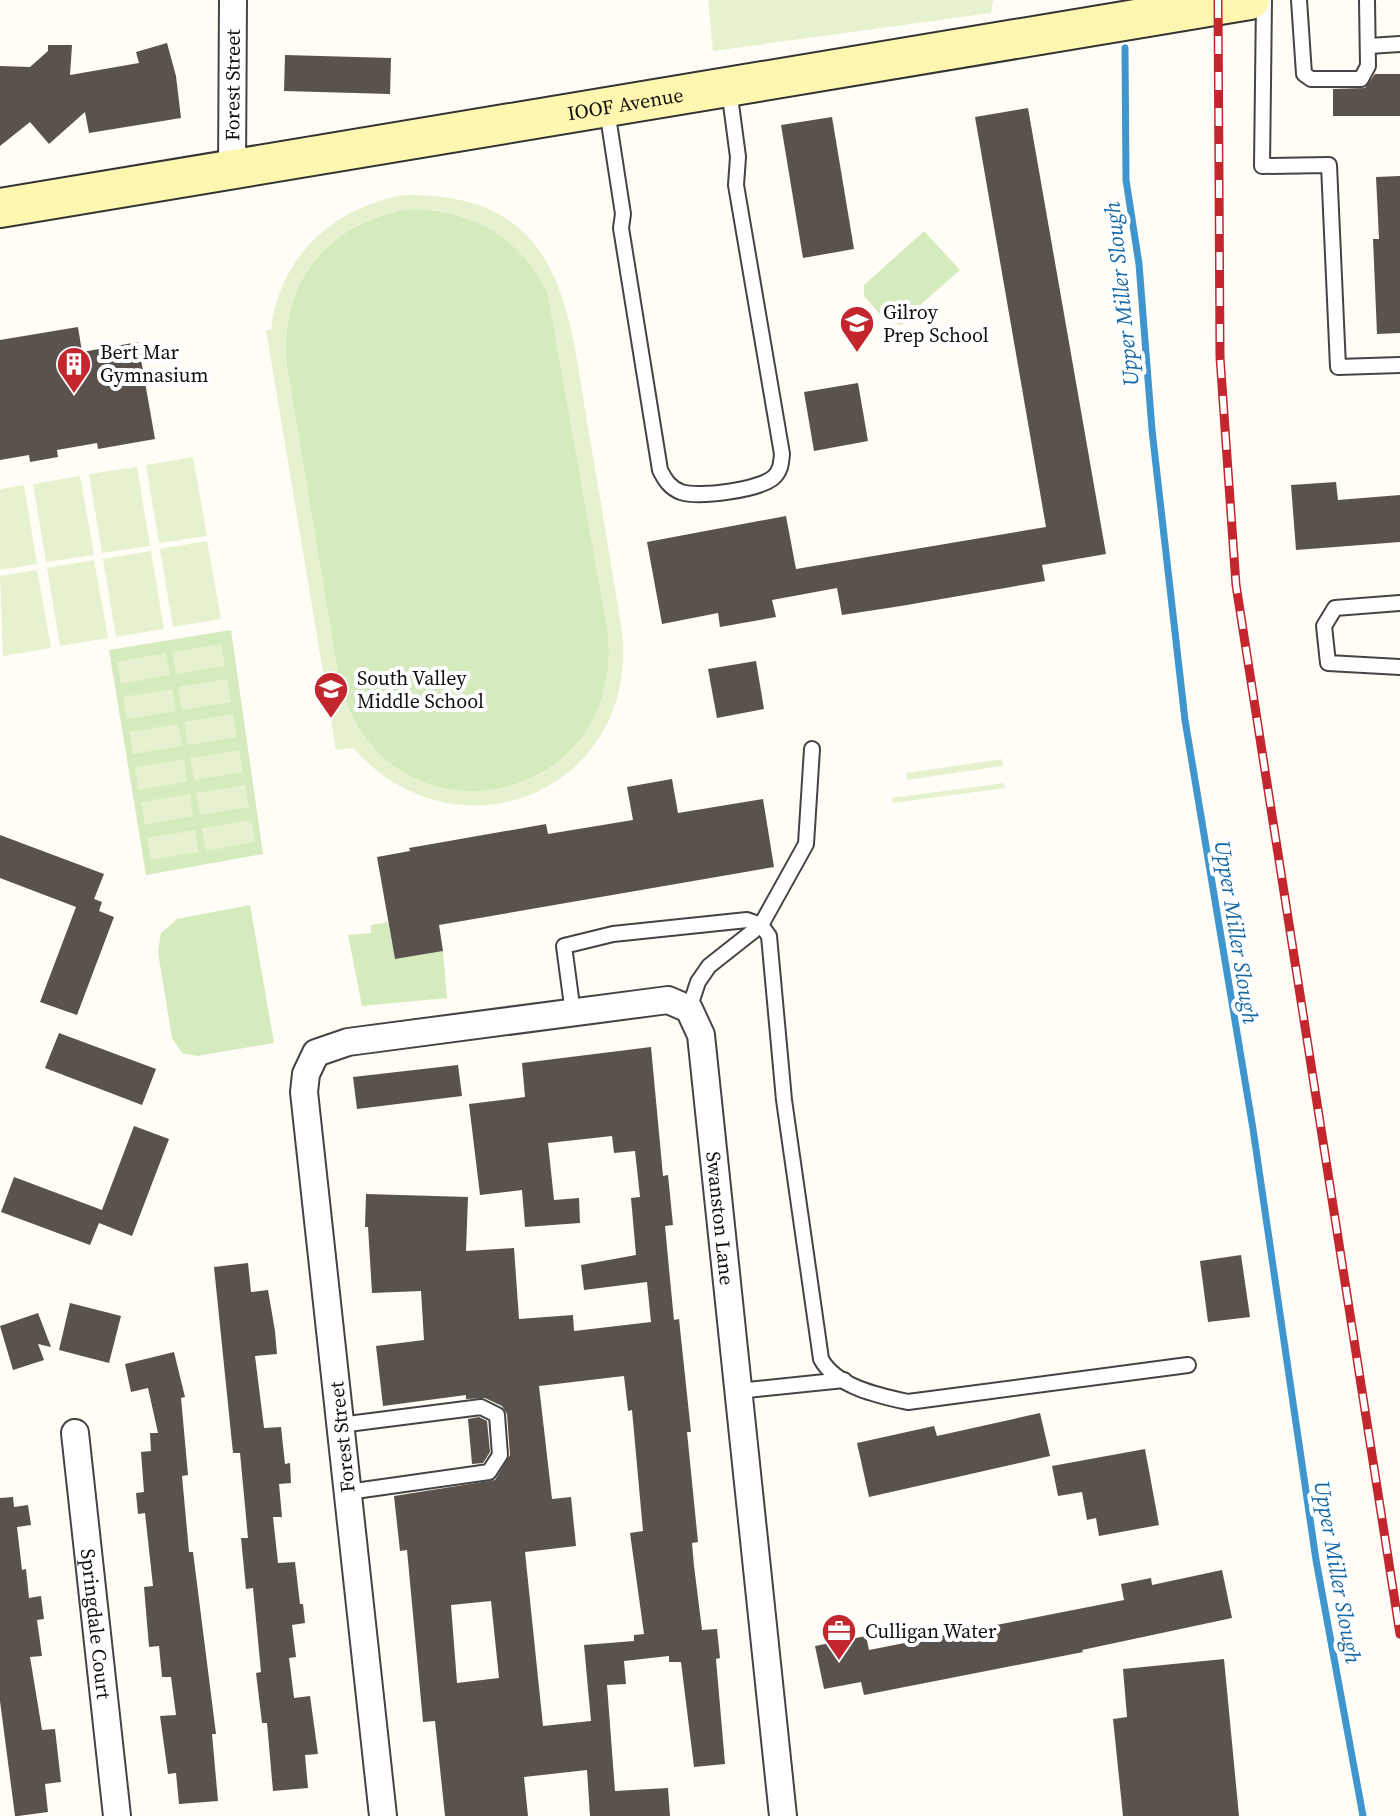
<svg xmlns="http://www.w3.org/2000/svg" width="1400" height="1816" font-family="'Source Serif 4',serif">
<rect width="100%" height="100%" fill="#fffdf5"/>
<g fill="#d5ebbd">
<path d="M409,209C472,209 520,236 548,294L608,632C626,812 382,855 339,680L287,367C278,283 326,223 409,209Z"/>
<polygon points="924,231 960,270 917,308 910,321 901,325 885,320 864,296 864,285"/>
<polygon points="231,630 263,854 146,875 109,650"/>
<polygon points="250,905 274,1043 197,1056 182,1053 172,1038 158,952 161,933 177,919"/>
<polygon points="388,922 395,959 443,951 447,998 362,1006 348,935 371,933 371,925"/>
</g>
<g fill="#e6f2cf" fill-rule="evenodd">
<polygon points="708,0 993,0 991,13 713,51"/>
<path d="M403,195C562,192 568,304 588,428C600,496 611,564 622,632C639,790 458,866 353,748L336,750L266,330H271C279,257 333,208 403,195ZM409,209C472,209 520,236 548,294L608,632C626,812 382,855 339,680L287,367C278,283 326,223 409,209Z"/>
<polygon points="193,457 207,536 159,543 146,465"/>
<polygon points="137,467 150,546 102,553 89,474"/>
<polygon points="80,476 94,555 46,562 33,484"/>
<polygon points="24,485 37,564 0,570 0,489"/>
<polygon points="207,541 221,619 173,627 160,549"/>
<polygon points="151,551 164,629 116,637 103,559"/>
<polygon points="94,560 108,638 60,646 47,568"/>
<polygon points="37,570 51,648 3,656 0,576"/>
<polygon points="221,644 225,666 176,674 172,652"/>
<polygon points="166,653 170,675 121,684 117,662"/>
<polygon points="227,679 231,702 182,710 178,687"/>
<polygon points="172,689 176,711 127,719 123,697"/>
<polygon points="233,714 237,737 188,745 184,722"/>
<polygon points="178,724 182,746 133,754 129,732"/>
<polygon points="239,750 243,772 194,780 190,758"/>
<polygon points="184,759 187,782 138,790 135,767"/>
<polygon points="1002,759 1003,766 907,780 906,773"/>
<polygon points="1004,783 1005,788 893,803 892,798"/>
<polygon points="245,785 249,807 200,815 196,793"/>
<polygon points="190,794 193,816 145,825 141,802"/>
<polygon points="251,820 255,842 206,851 202,828"/>
<polygon points="195,830 199,852 151,860 147,838"/>
</g>
<g fill="none" stroke-linecap="round" stroke-linejoin="round">
<polyline stroke="#3f96cf" stroke-width="7" points="1125,48 1126,180 1139,264 1152,430 1185,720 1253,1129 1316,1560 1363,1816"/>
</g>
<g fill="#5a524d" fill-rule="evenodd">
<polygon points="167,43 176,76 181,118 89,133 85,112 49,144 30,122 0,146 0,66 30,67 48,51 48,45 72,45 70,75 139,63 136,52"/>
<polygon points="285,55 391,58 390,94 284,91"/>
<polygon points="1375,74 1400,74 1400,116 1333,116 1333,89 1365,88"/>
<polygon points="1028,108 1106,554 1042,565 1045,581 901,606 842,615 837,588 772,600 776,617 720,627 718,613 662,624 647,542 786,516 796,569 1046,527 975,117"/>
<polygon points="832,117 854,249 803,258 781,125"/>
<polygon points="1400,176 1400,333 1377,334 1373,239 1379,239 1376,177"/>
<polygon points="78,327 82,352 138,342 155,439 98,449 97,443 57,450 58,457 30,462 29,455 0,460 0,340"/>
<polygon points="858,383 868,441 814,451 804,392"/>
<polygon points="1336,482 1338,500 1400,495 1400,542 1296,550 1291,485"/>
<polygon points="756,661 764,709 717,718 708,669"/>
<polygon points="672,779 678,813 763,799 774,867 439,925 443,951 395,959 377,857 410,851 409,848 546,824 548,834 633,820 627,787"/>
<polygon points="0,835 104,874 94,899 102,902 99,911 114,917 77,1015 40,1002 76,907 0,878"/>
<polygon points="59,1033 156,1069 142,1105 45,1068"/>
<path d="M651,1047L663,1176L668,1175L673,1225L665,1226L670,1279L674,1320L679,1319L691,1432H687L698,1542L692,1543L694,1566L702,1630L717,1629L720,1658L716,1659L725,1764L694,1767L681,1662H669V1656L624,1661L626,1684L607,1685L615,1791L668,1788L670,1816H590L587,1770L524,1777L528,1816H445L435,1721L423,1722L407,1550L400,1551L394,1496L495,1480L510,1455L507,1414L502,1406L485,1398L466,1399V1395L383,1406L376,1346L424,1340L421,1291L372,1293L368,1227H365L366,1194L468,1197L466,1251L514,1248L519,1319L573,1315L574,1331L651,1322L647,1282L584,1290L581,1265L636,1255L631,1198L640,1197L635,1151L614,1153L612,1136L548,1143L554,1200L579,1198L580,1223L525,1227L522,1190L480,1195L469,1104L525,1097L522,1063ZM624,1376L628,1411L632,1410L643,1531L630,1533L644,1634L634,1635V1641L584,1645L591,1721L543,1726L525,1552L576,1546L571,1497L552,1499L539,1386ZM491,1601L499,1678L457,1683L451,1605Z"/>
<polygon points="458,1065 462,1096 357,1109 353,1077"/>
<polygon points="134,1126 169,1139 132,1236 99,1223 90,1245 1,1212 14,1177 102,1210"/>
<polygon points="1241,1255 1250,1317 1208,1322 1200,1261"/>
<polygon points="248,1263 251,1292 268,1290 275,1331 277,1354 255,1356 264,1428 281,1427 285,1464 290,1463 291,1483 279,1484 282,1517 273,1517 278,1563 295,1562 300,1604 303,1604 305,1623 292,1625 296,1657 289,1658 294,1698 310,1696 318,1754 305,1755 308,1788 273,1791 267,1723 262,1723 256,1673 261,1672 253,1588 246,1589 241,1538 248,1538 240,1453 233,1453 214,1267"/>
<polygon points="70,1303 121,1316 109,1363 59,1350"/>
<polygon points="38,1313 51,1347 38,1344 44,1360 13,1370 0,1326"/>
<polygon points="174,1352 185,1397 181,1398 188,1475 182,1476 189,1552 193,1552 216,1734 212,1734 218,1801 179,1804 176,1773 168,1774 160,1716 176,1715 171,1677 162,1677 159,1646 149,1647 144,1587 153,1586 145,1513 138,1514 136,1493 144,1492 141,1452 151,1451 150,1433 158,1433 148,1388 131,1392 125,1364"/>
<polygon points="1040,1413 1050,1456 869,1497 857,1443 934,1426 937,1436"/>
<polygon points="479,1417 487,1421 490,1452 483,1463 472,1464 468,1419"/>
<polygon points="1145,1449 1159,1525 1099,1536 1096,1518 1087,1520 1082,1492 1058,1496 1052,1466"/>
<polygon points="13,1497 14,1507 28,1505 31,1525 17,1527 22,1570 26,1569 29,1598 41,1596 44,1619 37,1620 42,1656 30,1657 42,1730 55,1729 61,1782 45,1784 48,1812 18,1816 15,1816 0,1701 0,1498"/>
<polygon points="1222,1570 1232,1618 1082,1650 1083,1652 864,1695 861,1682 824,1689 815,1646 866,1636 869,1650 1124,1600 1121,1584 1151,1578 1152,1585"/>
<polygon points="1224,1659 1239,1816 1123,1816 1113,1719 1127,1717 1123,1669"/>
</g>
<g fill="none" stroke-linecap="round" stroke-linejoin="round">
<g stroke="#444" stroke-width="18">
<g id="lane">
<polyline points="1264,0 1262,166 1329,165 1338,367 1400,365"/>
<polyline points="1299,0 1304,74 1311,79 1361,79 1368,66 1367,0"/>
<polyline points="1369,46 1400,44"/>
<path d="M607,110L623,214L621,228L660,470C665,480 670,488 681,492C699,498 760,490 774,477C781,470 781,463 782,454L736,185L738,157L729,89"/>
<polyline points="1400,603 1335,608 1324,626 1328,663 1400,667"/>
<polyline points="689,1009 698,982 709,966 761,925 806,844 812,749"/>
<path d="M573,1013L564,946L613,934L747,920L761,925L769,936L784,1100L821,1359C836,1387 880,1396 908,1402L1188,1365"/>
<polyline points="738,1391 844,1380"/>
<polyline points="340,1425 481,1407 497,1415 500,1455 489,1472 348,1492"/>
</g>
</g>
<g stroke="#444" stroke-width="30">
<g id="street">
<path id="s1" d="M232,169L233,0"/>
<path id="s2" d="M75,1433L117,1816"/>
<path id="s3" d="M383,1816L304,1092L306,1074L316,1053L348,1042L668,1000L689,1009L701,1035L783,1816"/>
</g>
</g>
<g stroke="#333" stroke-width="42">
<g id="secondary">
<path id="s4" d="M0,208L1250,0"/>
</g>
</g>
<use href="#lane" stroke="#fff" stroke-width="14"/>
<use href="#street" stroke="#fff" stroke-width="26"/>
<use href="#secondary" stroke="#fff6b0" stroke-width="38"/>
<g stroke="#c4262e" stroke-width="9">
<polyline id="rail" points="1218,0 1220,357 1236,585 1400,1634"/>
</g>
<use href="#rail" stroke="#fff" stroke-width="6" stroke-dasharray="18" stroke-linecap="butt"/>
</g>
<defs>
<g id="school-pin" transform="scale(1.8)"><path d="M0 17L-7.5 6A9.5 9.5 0 1 1 7.5 6Z" fill="#c4262e" stroke="#fff"/><path d="M0-5L7-2L0 1L-7-2ZM-4 1L0 2.5L4 1V4Q0 6-4 4Z" fill="#fff"/></g>
<g id="building-pin" transform="scale(1.8)"><path d="M0 17L-7.5 6A9.5 9.5 0 1 1 7.5 6Z" fill="#c4262e" stroke="#fff"/><path d="M-4-6H4V6H1V3H-1V6H-4ZM-2.5-4.3h1.7v1.8h-1.7ZM.8-4.3h1.7v1.8H.8ZM-2.5-1h1.7V.8h-1.7ZM.8-1h1.7V.8H.8Z" fill="#fff"/></g>
<g id="office-pin" transform="scale(1.8)"><path d="M0 17L-7.5 6A9.5 9.5 0 1 1 7.5 6Z" fill="#c4262e" stroke="#fff"/><path d="M-6-3h4V-5.5h4V-3h4V5H-6ZM-1-4.5V-3h2v-1.5ZM-6 0V1H6V0Z" fill="#fff"/></g>
</defs>
<g fill-rule="evenodd">
<use href="#school-pin" x="857" y="323"/>
<use href="#building-pin" x="74" y="364"/>
<use href="#school-pin" x="331" y="689"/>
<use href="#office-pin" x="839" y="1631"/>
</g>
<g text-anchor="middle" dominant-baseline="central" stroke-width="8" stroke-linejoin="round" paint-order="stroke">
<g font-size="20" fill="#111" stroke="#fff">
<text stroke="none"><textPath href="#s1" startOffset="84">Forest Street</textPath></text>
<text stroke="none"><textPath href="#s4" startOffset="634">IOOF Avenue</textPath></text>
<text stroke="none"><textPath href="#s3" startOffset="1362">Swanston Lane</textPath></text>
<text transform="translate(342 1437) rotate(-96)">Forest Street</text>
<text stroke="none"><textPath href="#s2" startOffset="192">Springdale Court</textPath></text>
</g>
<g font-size="20" fill="#111" stroke="#fff" text-anchor="start">
<text x="883" y="312">Gilroy<tspan x="883" dy="23">Prep School</tspan></text>
<text x="100" y="352">Bert Mar<tspan x="100" dy="23">Gymnasium</tspan></text>
<text x="357" y="678">South Valley<tspan x="357" dy="23">Middle School</tspan></text>
<text x="865" y="1631">Culligan Water</text>
</g>
<g font-size="22" font-style="italic" fill="#1768a6" stroke="#fff">
<text transform="translate(1121 294) rotate(-96)">Upper Miller Slough</text>
<text transform="translate(1237 932) rotate(81)">Upper Miller Slough</text>
<text transform="translate(1338 1572) rotate(80)">Upper Miller Slough</text>
</g>
</g>
</svg>
